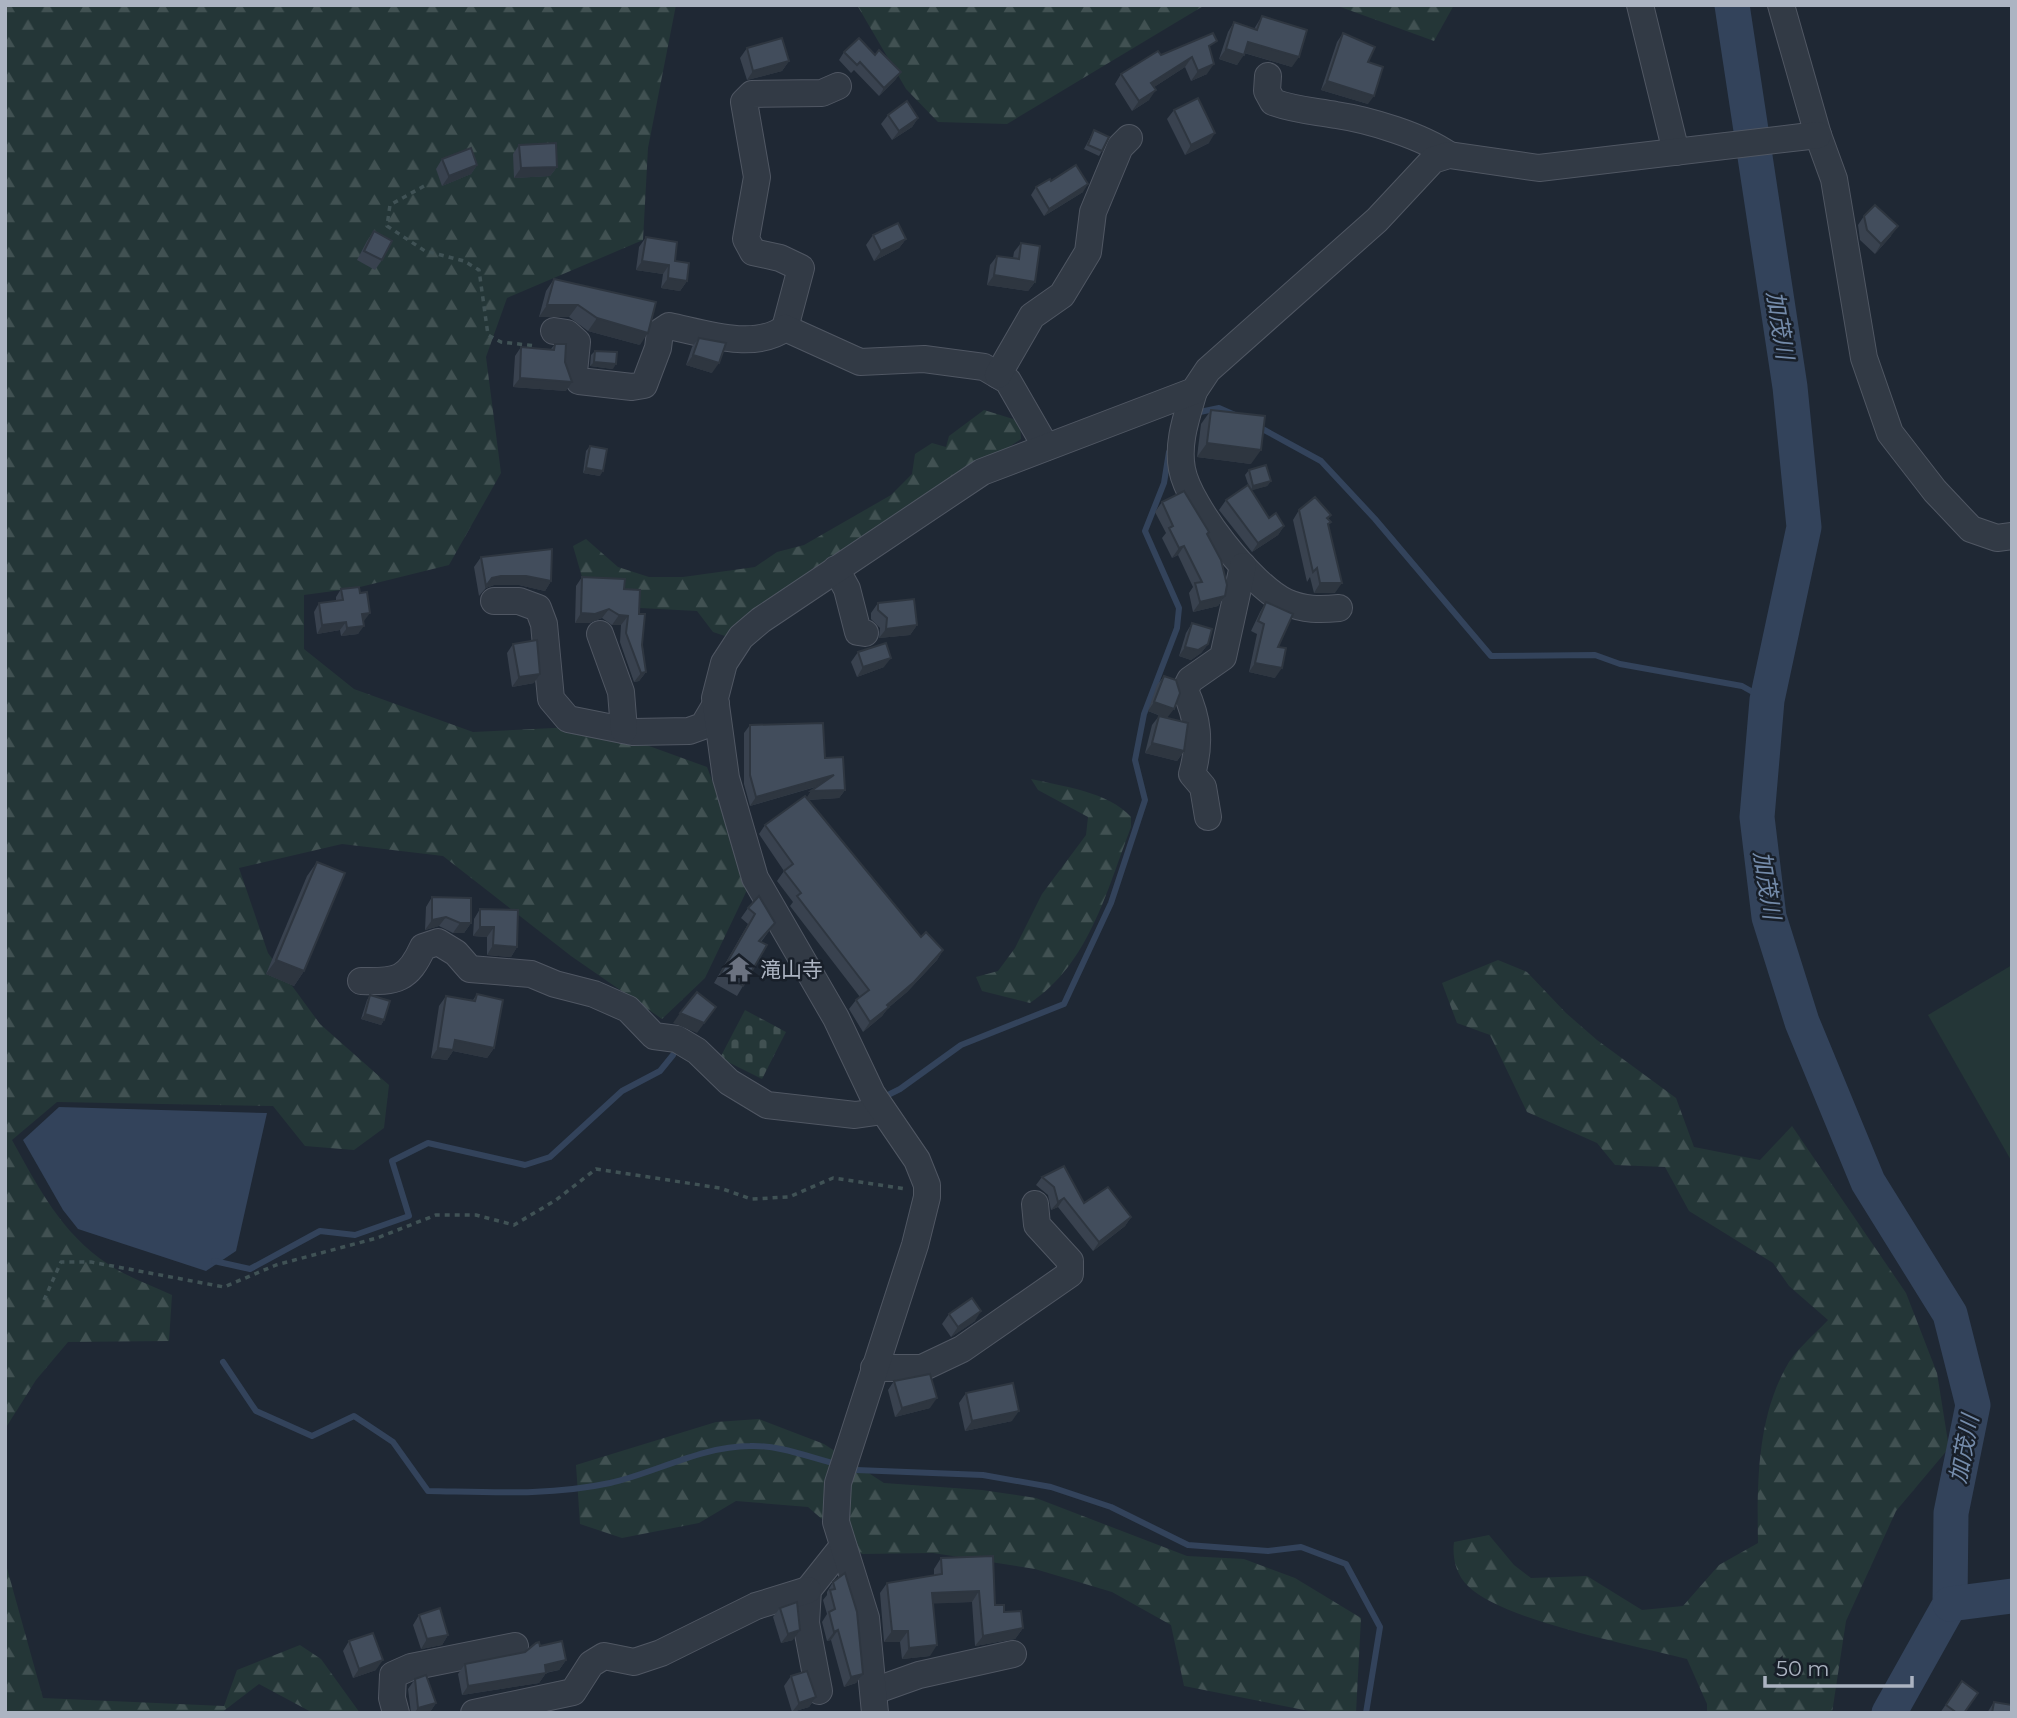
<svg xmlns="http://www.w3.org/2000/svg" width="2017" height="1718" font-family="Montserrat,'Noto Sans JP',sans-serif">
<defs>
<pattern id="forest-firs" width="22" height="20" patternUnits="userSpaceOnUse" patternTransform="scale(1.75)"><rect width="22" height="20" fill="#243637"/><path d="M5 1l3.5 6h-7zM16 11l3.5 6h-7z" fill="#415152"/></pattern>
<pattern id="cemetery-stones" width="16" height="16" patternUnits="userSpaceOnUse" patternTransform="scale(1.75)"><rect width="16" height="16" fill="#243637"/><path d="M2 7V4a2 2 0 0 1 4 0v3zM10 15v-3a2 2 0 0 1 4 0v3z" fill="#415152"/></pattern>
</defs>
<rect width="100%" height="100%" fill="#1f2834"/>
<g fill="url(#forest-firs)">
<path d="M5,5H676L648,148L643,240L507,298L486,357L501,473L449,565L356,588L304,595V649L354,689L473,732L594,726L707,767L730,827L748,888L705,978L662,1019L571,956L443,856L342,844L239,868L268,953L320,1024L389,1085L384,1128L354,1150L305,1146L273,1106L57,1102L12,1140C38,1187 62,1234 108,1264C127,1277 151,1285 172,1295L169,1341L68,1342L36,1380L5,1429Z"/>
<polygon points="857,5 1205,5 1007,124 938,122 906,89"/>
<polygon points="1335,5 1454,5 1434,41"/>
<polygon points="984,410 1020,421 1021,439 728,637 713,632 697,611 640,608 598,581 582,577 573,546 586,539 618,567 649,577 683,577 755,567 777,552 804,545 891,495 912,474 915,454 932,443 946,447 949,436"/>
<path d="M1031,779C1062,786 1109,792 1131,817V827C1107,890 1089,964 1030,1003L982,991L976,977L998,971L1015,948L1042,894L1086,835L1088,817L1038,790Z"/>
<path d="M1498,960L1527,972L1566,1013L1597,1040L1676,1098L1694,1147L1760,1160L1792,1126L1906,1293L1937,1373L1949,1448L1896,1511L1846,1621L1832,1713H1707V1704L1687,1659C1635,1645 1503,1621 1468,1586C1456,1575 1452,1557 1454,1542L1489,1535L1514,1565L1531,1578L1587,1576L1642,1610L1683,1606L1719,1565L1758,1543C1757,1485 1757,1421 1785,1369C1794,1351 1814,1335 1828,1320L1789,1286L1773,1263L1689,1211L1665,1167L1615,1165L1597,1143L1527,1112L1490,1035L1457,1023L1442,983Z"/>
<polygon points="759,1419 824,1444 884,1483 982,1490 1036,1498 1187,1556 1244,1559 1295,1578 1361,1618 1356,1713 1319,1713 1184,1686 1171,1625 1112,1592 1035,1569 933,1553 862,1554 808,1507 736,1501 699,1523 622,1538 580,1524 576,1465 716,1422"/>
<polygon points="5,1561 43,1698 224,1706 237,1670 300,1645 321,1659 360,1713 313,1713 259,1684 221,1713 5,1713"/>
</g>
<polygon fill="url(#cemetery-stones)" points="745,1010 786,1032 762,1079 720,1058"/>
<polygon fill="#243637" points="2012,965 2012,1162 1928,1015"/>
<polygon fill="#33435b" points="59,1107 267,1113 236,1251 206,1271 78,1229 63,1210 23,1140"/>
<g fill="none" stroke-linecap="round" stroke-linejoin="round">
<g stroke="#33435b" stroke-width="6">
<polyline points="1195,413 1219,408 1235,415"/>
<polyline points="1257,426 1321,461 1375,519 1491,656 1595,655 1620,664 1742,686 1767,700"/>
<polyline points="882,1098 900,1089 961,1045 1064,1004 1111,903 1145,800 1135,760 1144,714 1177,628 1179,608 1145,531 1164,483 1169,452"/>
<polyline points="214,1261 250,1269 320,1231 355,1235 409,1216 392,1161 428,1143 525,1165 550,1157 622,1091 660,1071 673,1055"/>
<path d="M223,1362L256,1411L312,1436L354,1416L393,1442L428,1491C488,1492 550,1496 610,1483C655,1473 702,1446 750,1446C778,1445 806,1456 833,1463"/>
<polyline points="856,1470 983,1475 1051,1487 1111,1507 1188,1545 1268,1551 1301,1547 1346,1564 1380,1627 1366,1713"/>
</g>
<g stroke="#33435b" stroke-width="35">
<polyline points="1732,5 1790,387 1804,527 1767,700 1757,817 1769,917 1802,1022 1868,1182 1950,1314 1973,1405 1951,1513 1950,1604 1889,1713"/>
<polyline points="1950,1604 2012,1596"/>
</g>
<g stroke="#505763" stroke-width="28">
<g id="minor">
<polyline points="1640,5 1676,152"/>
<polyline points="1781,5 1818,135 1834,179 1864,358 1890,433 1935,491 1971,529 1997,538 2012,536"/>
<path d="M1268,76L1267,91L1273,102C1294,110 1314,111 1336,115C1370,120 1422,136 1449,155"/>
<polyline points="785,328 801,268 780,258 753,252 746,239 757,177 744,102 752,94 822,93 838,86"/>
<path d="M554,331L567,333L577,342L574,372L579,381L632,387L644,385L658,348L660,332L669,326C703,333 755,351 785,328L860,362L924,359L984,367L1008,381L1046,447"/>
<polyline points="998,375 1032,316 1062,295 1088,252 1093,212 1120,147 1129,138"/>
<path d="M1194,391C1187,416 1177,442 1182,469C1189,507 1252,586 1286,602C1304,610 1320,610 1339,608"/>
<polyline points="836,569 847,589 858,632 865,633"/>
<polyline points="494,601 519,601 538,608 544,624 551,699 568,719 633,732 689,731 703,726 716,704"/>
<polyline points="600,634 621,692 624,730"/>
<path d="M1208,817L1203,787L1192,774C1201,742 1198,719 1185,690L1190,680L1223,657L1243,566"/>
<path d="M361,981C397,982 408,980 423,947L438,942L456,953L470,969L531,974L555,984L594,994L628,1009L654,1036L677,1039L697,1051L729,1082L767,1105L855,1115L883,1111"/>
<polyline points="874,1368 922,1368 962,1349 1070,1274 1070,1261 1037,1225 1035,1204"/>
<polyline points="819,1691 806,1623 808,1590 843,1546"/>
<polyline points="874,1691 919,1675 1013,1654"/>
<polyline points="396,1713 392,1698 393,1675 411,1667 515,1646"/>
<polyline points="474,1713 573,1692 591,1664 604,1656 634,1662 661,1653 756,1606 808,1590"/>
<polyline points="875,1713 866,1618 836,1522 838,1483 915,1245 927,1197 927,1185 917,1160 872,1094 836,1018 755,878 726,778 715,698 724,663 741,637 761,620 982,472 1194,391 1208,370 1377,220 1433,160 1449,155 1539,168 1818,135"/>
</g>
</g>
<g stroke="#405255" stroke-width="3.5" stroke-dasharray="5 5" stroke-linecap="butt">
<polyline points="424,186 390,205 387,226 425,251 464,261 479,270 488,335 501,342 536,346"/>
<polyline points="44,1300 61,1262 91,1262 224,1287 276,1265 377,1238 436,1215 476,1215 514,1225 556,1200 596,1169 720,1188 751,1199 789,1197 833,1178 906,1189"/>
</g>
<use href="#minor" stroke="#323a45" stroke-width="26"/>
</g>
<g fill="#39424f">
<polygon points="1262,16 1292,67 1244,53 1237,65 1219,59 1228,32 1234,22 1254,29"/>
<polygon points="1343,33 1368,62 1368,104 1321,90 1337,42"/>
<polygon points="747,48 789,61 782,71 747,80 740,58"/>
<polygon points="1210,50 1207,74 1191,81 1185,67 1154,87 1149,100 1132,111 1115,84 1121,74 1161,55"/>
<polygon points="844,52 875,55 901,72 895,80 879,96 854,70 851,73 839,60"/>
<polygon points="1174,110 1209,143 1185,155 1167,119"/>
<polygon points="888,115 918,118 912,127 892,140 881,124"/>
<polygon points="1094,130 1102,151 1099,156 1084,149"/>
<polygon points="519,145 557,167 550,176 514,178 513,154"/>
<polygon points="442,159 477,165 471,174 442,186 436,169"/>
<polygon points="1051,181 1083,192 1044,216 1031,195 1036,187"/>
<polygon points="1864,216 1891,236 1875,254 1860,240 1858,225"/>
<polygon points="374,231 382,260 375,270 357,260 367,241"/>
<polygon points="873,235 906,239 899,248 874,261 866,245"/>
<polygon points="646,237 675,261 687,281 680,291 661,288 663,274 636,270 639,247"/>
<polygon points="1021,243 1035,282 1028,291 987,285 990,265 997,256 1013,258 1014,252"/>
<polygon points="554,279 640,345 588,331 569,317 539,317 546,291"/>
<polygon points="699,338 712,373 686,365 692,347"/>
<polygon points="555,344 565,362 566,391 513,387 515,356 521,347 551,349"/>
<polygon points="595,351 613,369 590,366 591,355"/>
<polygon points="1211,410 1251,464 1197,457 1201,424"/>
<polygon points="590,446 600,476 583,473 586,451"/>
<polygon points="1249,470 1271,481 1267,486 1251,490 1269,518 1284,526 1278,535 1252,552 1219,510 1226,500 1249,487 1245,475"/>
<polygon points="1162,502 1207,534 1225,596 1218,606 1193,612 1189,593 1193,587 1178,555 1172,558 1162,538 1166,533 1155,512"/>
<polygon points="1299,510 1331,515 1328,519 1329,526 1335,593 1314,593 1310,577 1307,582 1293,520"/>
<polygon points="481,557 551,581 545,591 519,585 494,585 486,588 479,596 474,567"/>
<polygon points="582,577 624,589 639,614 646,672 639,681 634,682 620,642 621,625 612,625 602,618 589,623 575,623 576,586"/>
<polygon points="341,589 364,621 358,634 341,636 340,630 317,634 314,612 319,603 336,601 336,597"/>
<polygon points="1266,602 1275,678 1249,672 1257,634 1251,631 1260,612"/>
<polygon points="878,603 917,625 910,635 879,638 880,628 871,619 871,613"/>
<polygon points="1192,623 1208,644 1201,653 1191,660 1179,656 1186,633"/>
<polygon points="513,644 534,683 512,687 507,653"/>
<polygon points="858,652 884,667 857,677 851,662"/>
<polygon points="1164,676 1167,718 1184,751 1177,761 1145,753 1152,725 1159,716 1163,717 1148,711 1157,685"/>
<polygon points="750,725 825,758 845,790 839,798 808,800 921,937 943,950 937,960 907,992 888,1008 882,1016 863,1032 849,1009 856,1000 860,997 790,906 793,902 777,881 784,871 759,834 765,825 807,798 811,791 819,786 750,806 744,784 744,733"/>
<polygon points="317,862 304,971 294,986 266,974 307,876"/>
<polygon points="432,897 471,923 464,933 453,933 439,926 425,930 426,907"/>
<polygon points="748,908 775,923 761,942 743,986 737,996 714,983 748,924 741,918"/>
<polygon points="480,909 517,947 511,957 487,955 487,937 473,936 474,919"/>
<polygon points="477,994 494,1048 487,1058 453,1051 447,1060 431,1058 439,1006 446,996 473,1000"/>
<polygon points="370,995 384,1020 381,1025 361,1019 367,1000"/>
<polygon points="1042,1177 1084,1203 1131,1217 1125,1226 1093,1251 1058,1207 1051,1210 1048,1195 1036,1185"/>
<polygon points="949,1314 975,1321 951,1337 942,1324"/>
<polygon points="894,1381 930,1408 895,1417 888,1390"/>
<polygon points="966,1393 1012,1421 965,1431 959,1403"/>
<polygon points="941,1558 995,1605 1023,1628 1015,1639 975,1646 972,1602 933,1603 930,1656 902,1659 900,1642 884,1642 880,1593 887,1583 934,1576 934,1569"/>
<polygon points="833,1582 863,1674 856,1683 844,1687 831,1640 827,1641 822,1622 827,1614 823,1600 827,1595 827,1592"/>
<polygon points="780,1608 793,1640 781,1643 773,1617"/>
<polygon points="419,1615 448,1635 442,1645 421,1649 413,1625"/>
<polygon points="349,1641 376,1670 353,1678 343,1651"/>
<polygon points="540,1646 566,1660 559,1670 546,1673 539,1683 462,1695 458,1674 465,1664 525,1652"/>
<polygon points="791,1676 816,1697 809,1707 792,1712 784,1686"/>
<polygon points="415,1679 436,1703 430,1712 411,1713 408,1689"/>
<polygon points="1962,1681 1964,1713 1940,1713"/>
<polygon points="1994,1702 2012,1713 1987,1713"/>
</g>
<g fill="#2e3640">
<polygon points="1248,42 1299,57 1292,67 1241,52"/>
<polygon points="1226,49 1244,55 1237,65 1219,59"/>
<polygon points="1192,57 1185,67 1145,93 1151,83"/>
<polygon points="789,61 782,71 747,80 753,71"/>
<polygon points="1214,64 1207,74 1191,81 1198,71"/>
<polygon points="901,72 895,80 879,96 884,88"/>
<polygon points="1327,81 1374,96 1368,104 1321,90"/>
<polygon points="1156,90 1149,100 1132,111 1139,101"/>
<polygon points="918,118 912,127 892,140 899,131"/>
<polygon points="1215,133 1209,143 1185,155 1191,145"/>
<polygon points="477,165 471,174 442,186 449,176"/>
<polygon points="557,167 550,176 514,178 521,168"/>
<polygon points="1088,184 1083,192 1044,216 1049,209"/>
<polygon points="1898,226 1891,236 1875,254 1881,244"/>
<polygon points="906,239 899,248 874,261 881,251"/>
<polygon points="642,261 669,265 663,274 636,270"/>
<polygon points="994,275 1035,282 1028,291 987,285"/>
<polygon points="668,278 687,281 680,291 661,288"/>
<polygon points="547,305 578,305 569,317 539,317"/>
<polygon points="597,318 648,333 640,345 588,331"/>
<polygon points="693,355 719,363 712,373 686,365"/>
<polygon points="594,362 616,364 613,369 590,366"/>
<polygon points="520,378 572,382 566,391 513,387"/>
<polygon points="1207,443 1261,450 1251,464 1197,457"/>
<polygon points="586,468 603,471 600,476 583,473"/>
<polygon points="1271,481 1267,486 1250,491 1253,486"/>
<polygon points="1284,526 1278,535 1252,552 1258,543"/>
<polygon points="1184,546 1178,555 1172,558 1179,548"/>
<polygon points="501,576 526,576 551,581 545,591 519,585 494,585 486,588 492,578"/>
<polygon points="1320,583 1342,583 1335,593 1314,593"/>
<polygon points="1225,596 1218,606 1193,612 1200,602"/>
<polygon points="609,609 602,618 589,623 575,623 581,613"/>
<polygon points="370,613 364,621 357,622 362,614"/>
<polygon points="619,615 628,616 621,625 612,625"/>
<polygon points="346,622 340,630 317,634 322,625"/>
<polygon points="917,625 910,635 879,638 886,629"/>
<polygon points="364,626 358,634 341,636 347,628"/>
<polygon points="1208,644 1201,653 1191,660 1179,656 1185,647"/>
<polygon points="891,658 884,667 857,677 863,667"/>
<polygon points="1255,663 1282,668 1275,678 1249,672"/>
<polygon points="646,672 639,681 634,682 641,673"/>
<polygon points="540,674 534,683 512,687 519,677"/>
<polygon points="1154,702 1174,709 1167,718 1148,711"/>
<polygon points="1152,743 1184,751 1177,761 1145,753"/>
<polygon points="834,775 828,783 750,806 756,797"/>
<polygon points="845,790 839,798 805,800 811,791"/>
<polygon points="446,917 439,926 425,930 432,920"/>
<polygon points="460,923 471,923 464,933 453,933"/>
<polygon points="480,927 494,927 487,937 473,936"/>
<polygon points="493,945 517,947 511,957 487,955"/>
<polygon points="943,950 937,960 907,992 888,1008 882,1016 863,1032 870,1022"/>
<polygon points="276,960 304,971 294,986 266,974"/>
<polygon points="716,1007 697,1033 673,1023 680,1013"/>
<polygon points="365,1014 384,1020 381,1025 361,1019"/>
<polygon points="455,1040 494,1048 487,1058 453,1051 447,1060 431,1058 438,1048"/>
<polygon points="1064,1198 1058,1207 1051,1210 1058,1202"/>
<polygon points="1131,1217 1125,1226 1093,1251 1099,1242"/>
<polygon points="981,1311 975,1321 951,1337 958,1327"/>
<polygon points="937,1398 930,1408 895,1417 902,1408"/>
<polygon points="1019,1411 1012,1421 965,1431 972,1421"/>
<polygon points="979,1591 972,1602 925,1604 932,1593"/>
<polygon points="1023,1628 1015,1639 975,1646 983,1636"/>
<polygon points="800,1630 793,1640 781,1643 788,1634"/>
<polygon points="838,1630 831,1640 827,1641 834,1632"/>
<polygon points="892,1631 908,1631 900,1642 884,1642"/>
<polygon points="448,1635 442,1645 421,1649 427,1639"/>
<polygon points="937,1645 930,1656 902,1659 909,1648"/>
<polygon points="383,1660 376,1670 353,1678 359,1669"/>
<polygon points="566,1660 559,1670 538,1674 545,1665"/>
<polygon points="546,1673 539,1683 462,1695 468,1686"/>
<polygon points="863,1674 856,1683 844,1687 851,1677"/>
<polygon points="816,1697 809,1707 792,1712 799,1703"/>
<polygon points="436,1703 430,1712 414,1713 418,1708"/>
</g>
<g fill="#424d5c" stroke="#2e3640" stroke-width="2">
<polygon points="1262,16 1307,30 1299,57 1248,42 1244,55 1226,49 1234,22 1257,30"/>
<polygon points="1213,33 1217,41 1209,46 1214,64 1198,71 1192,57 1151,83 1156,90 1139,101 1121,74 1158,51 1161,55"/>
<polygon points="1343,33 1375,47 1368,62 1383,67 1374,96 1327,81"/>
<polygon points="782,38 789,61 753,71 747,48"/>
<polygon points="859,38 875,55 879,50 901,72 884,88 860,62 857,65 844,52"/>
<polygon points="1198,98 1215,133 1191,145 1174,110"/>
<polygon points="907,101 918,118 899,131 888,115"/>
<polygon points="1094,130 1109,137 1102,151 1088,145"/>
<polygon points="556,143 557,167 521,168 519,145"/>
<polygon points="471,148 477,165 449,176 442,159"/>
<polygon points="1076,165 1088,184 1049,209 1036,187 1050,179 1051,181"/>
<polygon points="1875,205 1898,226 1881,244 1867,230 1864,216"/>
<polygon points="898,223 906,239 881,251 873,235"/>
<polygon points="374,231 392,241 382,260 364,251"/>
<polygon points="646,237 677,242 675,261 689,263 687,281 668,278 669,265 642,261"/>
<polygon points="1021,243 1040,246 1035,282 994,275 997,256 1019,259"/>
<polygon points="554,279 656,302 648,333 597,318 578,305 547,305"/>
<polygon points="699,338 726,343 719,363 693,355"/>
<polygon points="555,344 566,344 565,362 572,382 520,378 521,347 554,350"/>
<polygon points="595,351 617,352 616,364 594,362"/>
<polygon points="1211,410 1265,416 1261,450 1207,443"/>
<polygon points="590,446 607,449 603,471 586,468"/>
<polygon points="1266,465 1271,481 1253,486 1249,470"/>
<polygon points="1248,485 1269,518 1276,513 1284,526 1258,543 1226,500"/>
<polygon points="1184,491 1209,532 1207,534 1221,560 1227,585 1225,596 1200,602 1195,583 1202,582 1184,546 1179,548 1169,528 1173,526 1162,502"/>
<polygon points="1315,497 1331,515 1327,518 1331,522 1328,524 1342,583 1320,583 1317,568 1313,572 1299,510"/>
<polygon points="552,549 551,581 526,576 501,576 492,578 486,586 481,557"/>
<polygon points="582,577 625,579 624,589 640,590 639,614 645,614 642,645 646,672 641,673 626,633 628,616 619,615 609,609 595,614 581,613"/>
<polygon points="359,587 360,593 367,592 370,613 362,614 364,626 347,628 346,622 322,625 319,603 343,600 341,589"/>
<polygon points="914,599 917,625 886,629 887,618 878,610 878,603"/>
<polygon points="1266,602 1293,614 1278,647 1286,648 1282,668 1255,663 1264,624 1258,621"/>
<polygon points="1192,623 1212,629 1208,644 1198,650 1185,647"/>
<polygon points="537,640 540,674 519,677 513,644"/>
<polygon points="886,643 891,658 863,667 858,652"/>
<polygon points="1164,676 1176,680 1180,693 1174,709 1154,702"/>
<polygon points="1159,716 1188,723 1184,751 1152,743"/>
<polygon points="823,723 825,758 843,757 845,790 811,791 834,775 756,797 750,775 750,725"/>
<polygon points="805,796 921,937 926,932 943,950 914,982 887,1005 889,1007 870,1022 856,1000 869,990 797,896 801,893 784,871 793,864 765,825"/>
<polygon points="317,862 345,873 304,971 276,960"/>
<polygon points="759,896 775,923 759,941 767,945 743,986 721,973 755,914 748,908"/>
<polygon points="432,897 471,898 471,923 460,923 446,917 432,920"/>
<polygon points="480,909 518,910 517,947 493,945 494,927 480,927"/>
<polygon points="697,992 716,1007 704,1023 680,1013"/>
<polygon points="477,994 503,1000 494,1048 455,1040 453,1050 438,1048 446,996 475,1001"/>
<polygon points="370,995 390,1001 384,1020 365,1014"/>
<polygon points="1064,1166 1084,1203 1108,1187 1131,1217 1099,1242 1064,1198 1058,1202 1054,1187 1042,1177"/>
<polygon points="972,1298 981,1311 958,1327 949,1314"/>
<polygon points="930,1374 937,1398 902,1408 894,1381"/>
<polygon points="1013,1383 1019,1411 972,1421 966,1393"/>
<polygon points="993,1556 995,1605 1004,1605 1004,1612 1021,1611 1023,1628 983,1636 979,1591 932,1593 937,1645 909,1648 908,1631 892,1631 887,1583 942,1574 941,1558"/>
<polygon points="845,1573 857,1612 863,1674 851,1677 838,1630 834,1632 829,1612 835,1609 830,1590 835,1589 833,1582"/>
<polygon points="797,1602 800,1630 788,1634 780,1608"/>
<polygon points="440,1608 448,1635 427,1639 419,1615"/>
<polygon points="373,1633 383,1660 359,1669 349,1641"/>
<polygon points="562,1641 566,1660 545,1665 546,1673 468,1686 465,1664 525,1652 536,1643 539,1642 540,1646"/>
<polygon points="807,1671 816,1697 799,1703 791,1676"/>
<polygon points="426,1675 436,1703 418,1708 415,1679"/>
<polygon points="1962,1681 1978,1693 1964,1713 1957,1713 1946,1705"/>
<polygon points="1994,1702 2012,1705 2012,1713 1992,1713"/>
</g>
<defs>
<g id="temple-bare" transform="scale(2.1)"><path d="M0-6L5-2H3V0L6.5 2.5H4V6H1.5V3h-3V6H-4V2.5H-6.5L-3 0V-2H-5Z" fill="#6b7280" stroke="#181f29" stroke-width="2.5" paint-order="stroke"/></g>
</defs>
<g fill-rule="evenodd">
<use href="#temple-bare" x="739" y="969"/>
</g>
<g text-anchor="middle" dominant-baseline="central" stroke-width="5" stroke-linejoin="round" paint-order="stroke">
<g font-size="21" fill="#acb4c2" stroke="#181f29" text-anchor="start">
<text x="760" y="969">滝山寺</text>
</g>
<g font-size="23" font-style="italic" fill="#748baa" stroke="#181f29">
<text transform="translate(1780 325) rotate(81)">加茂川</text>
<text transform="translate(1767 885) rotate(81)">加茂川</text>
<text transform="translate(1964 1449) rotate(-79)">加茂川</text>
</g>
</g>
<rect width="2017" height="1718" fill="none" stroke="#acb4c2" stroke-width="14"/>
<path d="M1765 1676v10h147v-10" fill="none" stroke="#acb4c2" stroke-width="3.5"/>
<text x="1776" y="1676" font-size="21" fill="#acb4c2" stroke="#181f29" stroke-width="5" paint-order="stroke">50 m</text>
</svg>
